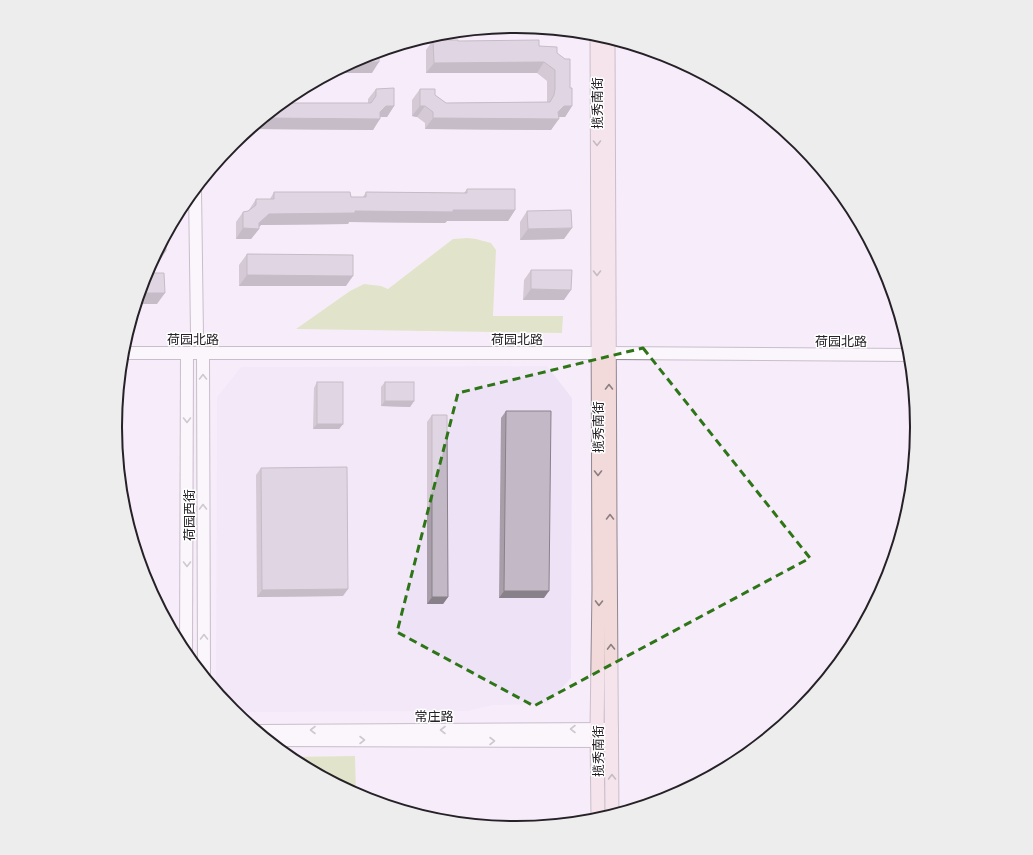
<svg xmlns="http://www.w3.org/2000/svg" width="1033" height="855" font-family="'PT Sans','Noto Sans SC',sans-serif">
<rect width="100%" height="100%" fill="#f7edfa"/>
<polygon fill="#ede2f6" points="547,366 572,398 571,678 547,704 493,705 468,711 245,712 216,684 217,397 241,367"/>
<g fill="#c5d990">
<polygon points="468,238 476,239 491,243 496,250 493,316 563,316 562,333 296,329 350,291 364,284 381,286 388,289 453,239"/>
<polygon points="355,756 356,795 293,761 288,757"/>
</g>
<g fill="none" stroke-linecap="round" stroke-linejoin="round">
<g stroke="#908692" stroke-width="14">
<g id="tertiary">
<polyline points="195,189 197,335"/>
<polyline points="122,353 609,353 911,355"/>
<polyline points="203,353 204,676"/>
<polyline points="186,655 187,353"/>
<polyline points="256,731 612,729"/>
<polyline points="267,740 606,741"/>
</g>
</g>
<g stroke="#908692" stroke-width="15">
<g id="secondary">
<polyline points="597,34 599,589 597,729 598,820"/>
<polyline points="608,38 610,532 612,816"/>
</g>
</g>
<use href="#tertiary" stroke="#fff" stroke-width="12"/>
<use href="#secondary" stroke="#f1dad9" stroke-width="13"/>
</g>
<g fill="#a89ea9">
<polygon points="433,40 539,46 557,53 570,88 572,106 565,117 559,117 551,130 425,129 425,123 417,117 412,116 412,100 420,89 435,95 446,103 547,102 547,81 537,73 426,73 426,50"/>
<polygon points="376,89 394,106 387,117 380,117 373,130 250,129 282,103 368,103 368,99"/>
<polygon points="467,189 515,210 508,221 447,221 445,223 349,222 348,224 261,225 259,227 259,229 251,239 236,239 236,222 243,212 249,211 249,210 256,199 270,199 274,192 351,197 363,197 366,192 464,193"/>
<polygon points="527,211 564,239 520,240 520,222"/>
<polygon points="247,254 346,286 239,286 239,265"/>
<polygon points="531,270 564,300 523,300 524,280"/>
<polygon points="317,382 343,424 339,429 313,429 314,388"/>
<polygon points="385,382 414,401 410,407 381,406 381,387"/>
<polygon points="506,411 544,598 499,598 501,418"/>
<polygon points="432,415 448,597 443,604 427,604 427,422"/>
<polygon points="261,468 343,596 257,597 256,475"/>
</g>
<g fill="#88818a">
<polygon points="352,62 379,62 372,73 332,73"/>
<polygon points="544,62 537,73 426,73 434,63"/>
<polygon points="386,106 394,106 387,117 378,117 380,119 373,130 250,129 263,118 380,112"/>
<polygon points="420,106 425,106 417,117 412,116"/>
<polygon points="564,106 572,106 565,117 557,117 559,119 551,130 425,129 433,118 558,112"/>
<polygon points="453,210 515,210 508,221 447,221 445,223 349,222 348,224 261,225 257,229 259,229 251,239 236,239 243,228 259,223 269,214 355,211"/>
<polygon points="572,228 564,239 520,240 528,229"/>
<polygon points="158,251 166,251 159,262 152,262"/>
<polygon points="247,275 353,276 346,286 239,286"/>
<polygon points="531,289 571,290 564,300 523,300"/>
<polygon points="140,293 165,293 157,304 136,304"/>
<polygon points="385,401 414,401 410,407 381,406"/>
<polygon points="317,424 343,424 339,429 313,429"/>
<polygon points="348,589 343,596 257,597 262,590"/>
<polygon points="504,591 549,591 544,598 499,598"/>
<polygon points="432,597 448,597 443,604 427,604"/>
</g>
<g fill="#c3b8c5" stroke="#88818a">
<polygon points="433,40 458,40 458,41 539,40 539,46 557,47 557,53 565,59 570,59 570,88 572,88 572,106 564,106 558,112 559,119 433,118 433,112 425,106 420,106 420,89 435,89 435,95 446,103 550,102 554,95 555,89 555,70 544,62 434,63"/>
<polygon points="379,52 379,62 352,62 363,56"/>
<polygon points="394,88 394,106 386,106 380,112 380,119 263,118 282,103 371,103 376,96 376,89"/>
<polygon points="467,189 515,189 515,210 453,210 453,212 355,211 355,213 269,214 259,223 259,229 243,228 243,212 248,211 256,205 256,199 274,199 274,192 350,192 351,197 366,197 366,192 467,193"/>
<polygon points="571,210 572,228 528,229 527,211"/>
<polygon points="166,235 166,251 158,251"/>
<polygon points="247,254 353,255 353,276 247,275"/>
<polygon points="531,270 572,270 571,290 531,289"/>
<polygon points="146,273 164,273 165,293 140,293"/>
<rect x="317" y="382" width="26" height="42"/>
<rect x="385" y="382" width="29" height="19"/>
<polygon points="506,411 551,411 549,591 504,591"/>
<polygon points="432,415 447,415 448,597 432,597"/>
<polygon points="347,467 348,589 262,590 261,468"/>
</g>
<defs><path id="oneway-chevron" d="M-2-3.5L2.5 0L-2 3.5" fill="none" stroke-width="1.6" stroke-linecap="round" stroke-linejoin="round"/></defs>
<g stroke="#8b7e80">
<use href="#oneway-chevron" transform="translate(597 143) rotate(90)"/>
<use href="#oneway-chevron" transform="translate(597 273) rotate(90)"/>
<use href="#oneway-chevron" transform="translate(609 387) rotate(-90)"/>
<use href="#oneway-chevron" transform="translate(598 473) rotate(90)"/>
<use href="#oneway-chevron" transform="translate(610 517) rotate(-90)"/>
<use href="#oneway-chevron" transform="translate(599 603) rotate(91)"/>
<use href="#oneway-chevron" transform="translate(611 647) rotate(-91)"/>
<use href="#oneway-chevron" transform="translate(612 777) rotate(-90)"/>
</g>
<g stroke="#9d9b9d">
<use href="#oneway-chevron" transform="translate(203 377) rotate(-90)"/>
<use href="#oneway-chevron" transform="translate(187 420) rotate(90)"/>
<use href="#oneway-chevron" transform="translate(203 507) rotate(-90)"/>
<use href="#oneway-chevron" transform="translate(187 564) rotate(90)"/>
<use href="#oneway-chevron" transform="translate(204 637) rotate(-90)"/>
<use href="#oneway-chevron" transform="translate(573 729) rotate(180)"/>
<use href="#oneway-chevron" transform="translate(313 730) rotate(180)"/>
<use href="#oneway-chevron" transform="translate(443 730) rotate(180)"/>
<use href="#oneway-chevron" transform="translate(362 740)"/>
<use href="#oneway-chevron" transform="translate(492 741)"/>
</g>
<path d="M0 0H1033V855H0ZM643,348L810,558L534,706L397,632L458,393Z" fill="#f7edfa" fill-opacity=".55" fill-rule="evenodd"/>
<path fill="none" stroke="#2e7518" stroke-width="3" stroke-dasharray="8 5" stroke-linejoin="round" d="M643,348L810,558L534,706L397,632L458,393Z"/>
<g text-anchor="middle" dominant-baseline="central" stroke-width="3" stroke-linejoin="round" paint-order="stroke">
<g font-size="13" fill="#252126" stroke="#fff">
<text transform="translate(597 103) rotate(-90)">揽秀南街</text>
<text x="193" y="339">荷园北路</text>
<text x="517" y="339">荷园北路</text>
<text x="841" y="341">荷园北路</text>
<text transform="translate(598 427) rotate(-90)">揽秀南街</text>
<text transform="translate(189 515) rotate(-90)">荷园西街</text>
<text x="434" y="716">常庄路</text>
<text transform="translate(598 751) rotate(-90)">揽秀南街</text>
</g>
</g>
<path d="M0 0H1033V855H0ZM122 427a394 394 0 1 1 788 0a394 394 0 1 1-788 0Z" fill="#eeedee" fill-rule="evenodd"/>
<path fill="none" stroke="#252126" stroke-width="2" d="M122 427a394 394 0 1 1 788 0a394 394 0 1 1-788 0Z"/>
</svg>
